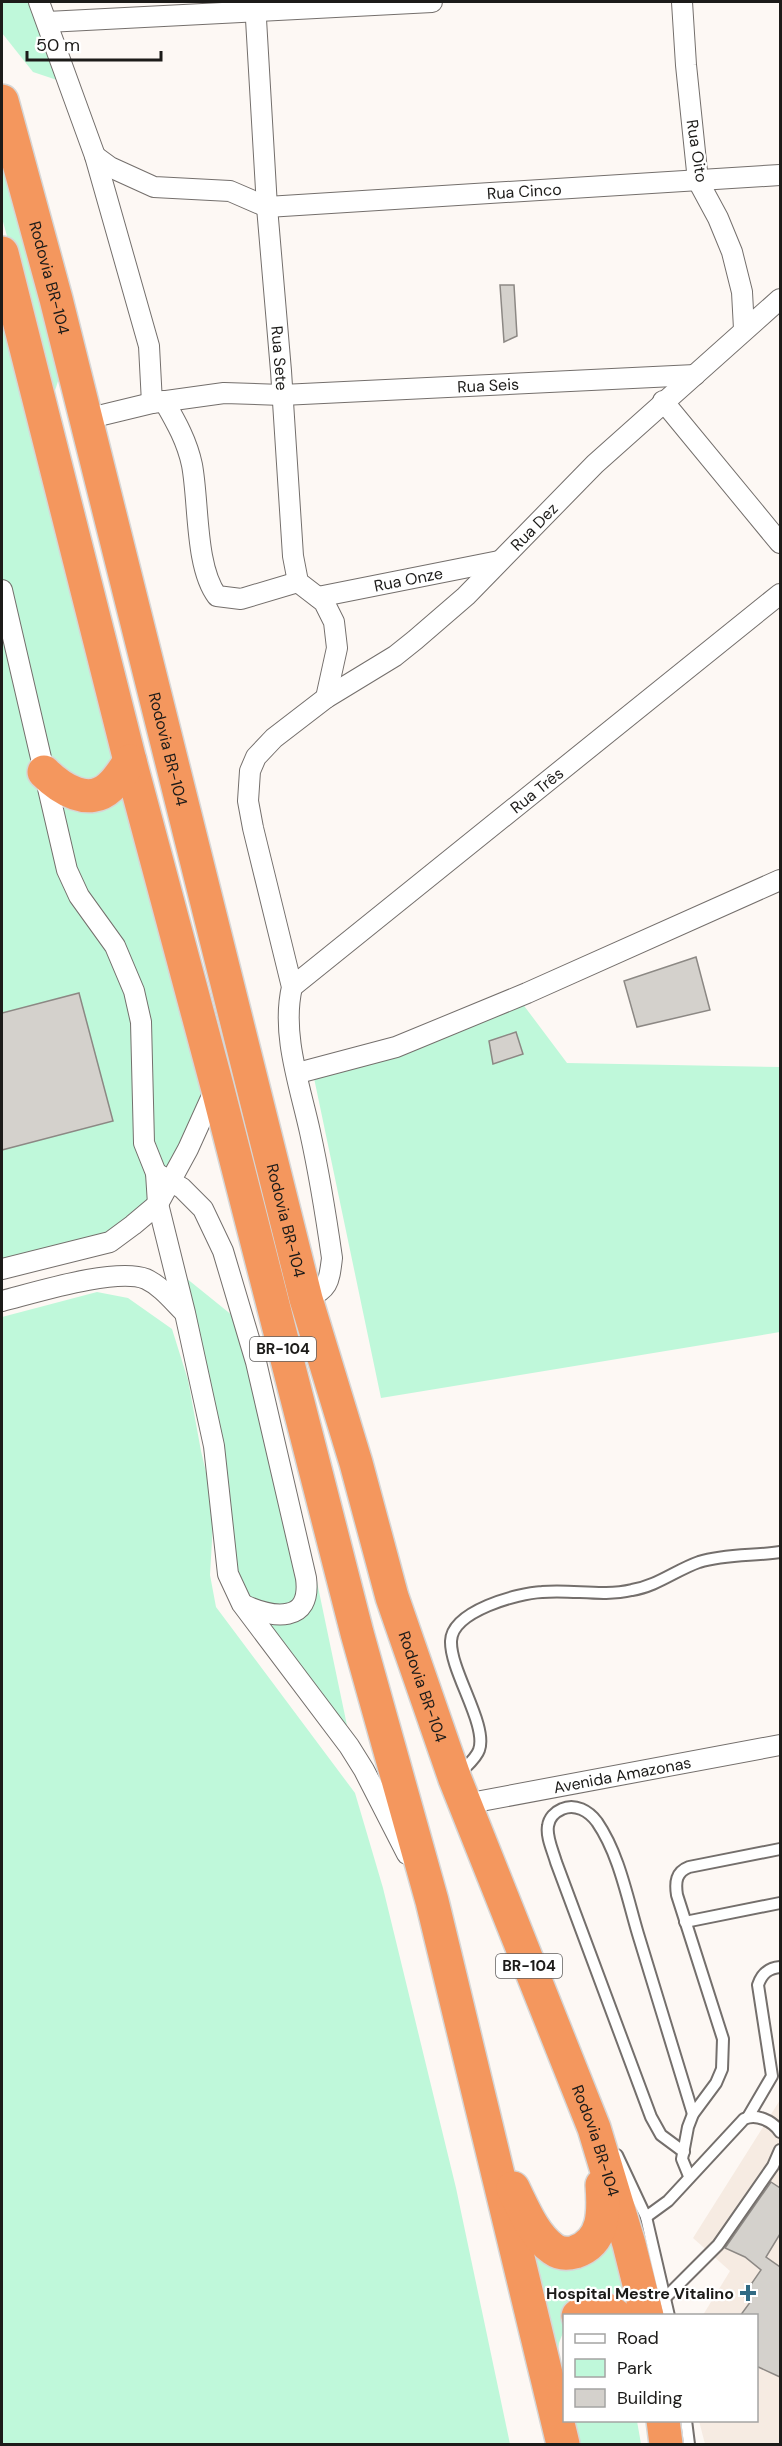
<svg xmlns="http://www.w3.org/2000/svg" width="782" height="2446" font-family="'DM Sans',sans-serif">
<rect width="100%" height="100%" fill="#fdf8f4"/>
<polygon fill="#f6ebe2" points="780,2100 780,2444 705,2444 699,2421 756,2420 756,2316 703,2315 730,2271 693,2238"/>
<g fill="#bff8da">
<polygon points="2,2 31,2 60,81 33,72 2,33"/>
<polygon points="2,161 60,375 52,400 2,218"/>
<polygon points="2,270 208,1087 167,1183 108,1239 2,1267"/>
<polygon points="522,1003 567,1063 780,1067 780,1332 381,1398 314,1078 458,1033"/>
<polygon points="186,1278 238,1320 303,1586 297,1602 285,1609 250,1601 238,1580"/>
<polygon points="97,1292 128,1298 172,1329 188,1380 201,1451 214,1506 210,1575 216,1607 355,1793 383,1888 456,2188 510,2444 2,2444 2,1317"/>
<polygon points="317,1582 349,1735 262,1622 284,1620 308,1613"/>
<polygon points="609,2214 647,2315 564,2316 564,2330 559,2343 552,2413 522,2229 557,2259"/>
<polygon points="574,2421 637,2421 641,2444 579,2444"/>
</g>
<g fill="#d4d1cc" stroke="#8c8884" stroke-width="1.5">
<polygon points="500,285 514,285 517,336 504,342"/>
<polygon points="696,957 710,1010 637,1027 624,981"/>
<polygon points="79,993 113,1121 2,1150 2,1013"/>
<polygon points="516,1032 523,1054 493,1064 489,1041"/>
<polygon points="771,2182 780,2188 780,2234 766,2257 780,2267 780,2377 756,2366 756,2316 740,2316 751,2301 743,2296 761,2270 745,2257 725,2248"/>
</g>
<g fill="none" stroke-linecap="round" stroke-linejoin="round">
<g stroke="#746f6c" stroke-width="14">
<g id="lane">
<path d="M459,1774C465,1767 476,1759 479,1750C488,1725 450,1671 451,1641C452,1611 518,1593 542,1592C572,1589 602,1597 632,1590C657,1586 676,1570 699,1562C725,1554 754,1556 780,1552"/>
<polyline points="685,1922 780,1903"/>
<path d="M748,2117L772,2076L758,1985C762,1973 769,1968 780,1967"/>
<path d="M684,2152L661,2135L651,2117L556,1862C553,1851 546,1837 548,1826C549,1818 555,1812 562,1809C575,1803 589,1811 597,1822C619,1854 627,1897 638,1934C656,1994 675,2054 693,2114"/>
<polyline points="617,2155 646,2217 669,2316"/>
<path d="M689,2176L682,2159L688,2127L693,2114L716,2083L722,2069L723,2039L677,1895C675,1882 676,1872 689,1867L780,1849"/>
<path d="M646,2217L668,2201L744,2119C756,2113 773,2121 780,2132"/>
<polyline points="665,2298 718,2245 773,2166 780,2150"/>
<polyline points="686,2420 689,2444"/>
</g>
</g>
<g stroke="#746f6c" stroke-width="22">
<g id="street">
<polyline points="39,2 95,156 149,346 152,403"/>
<path id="s1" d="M255,2L267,207L281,371L293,556L298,582L324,602L334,622L337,648L326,698"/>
<polyline points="682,2 686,65 698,181 718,218 732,252 742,292 744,329"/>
<polyline points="47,22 432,2"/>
<path id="s2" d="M95,156L110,167L154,187L230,191L267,207L780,175"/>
<path d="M164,401C176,422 187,441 192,465C199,502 195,567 217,596L241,599L298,582"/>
<polyline points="663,401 780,543"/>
<path id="s3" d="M86,419L152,403L224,393L282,395L695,375"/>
<polyline points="2,590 67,870 79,896 115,946 134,991 141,1022 144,1143 156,1173 158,1204 185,1313 214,1446 228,1574 242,1604 349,1746 364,1770 407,1854"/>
<path id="s4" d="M318,597L499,561"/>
<path id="s5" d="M292,987L780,594"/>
<polyline points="298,1073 396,1047 527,993 780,880"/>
<path d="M156,1173L182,1188L203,1209L223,1251L256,1362L306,1578C312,1624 273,1618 244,1605"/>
<polyline points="2,1269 110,1242 133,1225 158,1204 188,1149 216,1087"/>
<path id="s6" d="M306,1299C329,1289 329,1282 332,1258C326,1216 319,1173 310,1132C300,1086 281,1034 292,987L253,828L248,801L250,771L256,757L274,738L326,698L395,656L415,640L466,596L595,464L780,299"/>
<path d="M2,1301C34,1293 116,1267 146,1279C161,1286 172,1300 184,1312"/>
<path id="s7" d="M465,1804L780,1745"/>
</g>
</g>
<g stroke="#d6d6d6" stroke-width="36">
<g id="highway">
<path id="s8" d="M2,101L56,299L306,1299L356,1463L392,1597L455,1779L594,2128L629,2244L647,2316"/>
<polyline points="2,253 130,761 217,1086 357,1633 432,1901 563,2444"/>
<path d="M44,772C61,789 89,807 110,787C118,780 124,770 130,761"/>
<path d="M513,2188C523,2208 534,2236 553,2249C560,2254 568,2254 575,2252C605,2242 604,2211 602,2185"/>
<path d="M578,2316C591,2303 602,2305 616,2316"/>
<polyline points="663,2420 666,2444"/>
</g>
</g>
<use href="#lane" stroke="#fff" stroke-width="10"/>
<use href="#street" stroke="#fff" stroke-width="20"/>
<use href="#highway" stroke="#f4975e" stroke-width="33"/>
</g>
<path fill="#316b84" stroke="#fff" stroke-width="2" d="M745 2284h6v6h6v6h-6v6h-6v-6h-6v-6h6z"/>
<g text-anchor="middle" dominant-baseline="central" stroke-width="4.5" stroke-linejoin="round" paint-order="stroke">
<g fill="#fff" stroke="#605f5e" stroke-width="1.5">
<rect x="250" y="1337" width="66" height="24" rx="4.5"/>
<rect x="496" y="1954" width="66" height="24" rx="4.5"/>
</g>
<g font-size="15" font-weight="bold" fill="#1c1b19">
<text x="283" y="1349">BR-104</text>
<text x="529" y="1966">BR-104</text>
</g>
<g font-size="16" fill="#1c1b19" stroke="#fff">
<text transform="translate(697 151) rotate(81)">Rua Oito</text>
<text stroke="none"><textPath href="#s2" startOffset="441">Rua Cinco</textPath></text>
<text stroke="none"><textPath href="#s8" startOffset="183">Rodovia BR-104</textPath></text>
<text stroke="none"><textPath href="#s1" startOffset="357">Rua Sete</textPath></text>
<text stroke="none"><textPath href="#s3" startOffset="405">Rua Seis</textPath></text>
<text stroke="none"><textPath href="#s6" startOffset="927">Rua Dez</textPath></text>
<text stroke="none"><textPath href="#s4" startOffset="92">Rua Onze</textPath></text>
<text stroke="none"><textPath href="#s8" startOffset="669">Rodovia BR-104</textPath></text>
<text stroke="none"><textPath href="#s5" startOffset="314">Rua Três</textPath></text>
<text stroke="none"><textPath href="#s8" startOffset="1155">Rodovia BR-104</textPath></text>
<text stroke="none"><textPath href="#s8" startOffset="1641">Rodovia BR-104</textPath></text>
<text stroke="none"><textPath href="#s7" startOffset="160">Avenida Amazonas</textPath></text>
<text stroke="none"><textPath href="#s8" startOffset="2127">Rodovia BR-104</textPath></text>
</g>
<g font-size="16" font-weight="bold" fill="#1c1b19" stroke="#fff" text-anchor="end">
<text x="734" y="2293">Hospital Mestre Vitalino</text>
</g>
</g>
<rect width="782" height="2446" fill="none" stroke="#1c1b19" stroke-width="6"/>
<rect x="563" y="2314" width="195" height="108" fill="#ffffff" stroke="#a4a4a3" stroke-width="1.5"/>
<rect x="575" y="2334" width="30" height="9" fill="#ffffff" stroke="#a4a4a3" stroke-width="1.5"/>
<text x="617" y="2344" font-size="18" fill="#1c1b19">Road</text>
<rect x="575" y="2359" width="30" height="18" fill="#bff8da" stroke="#a4a4a3" stroke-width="1.5"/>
<text x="617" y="2374" font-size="18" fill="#1c1b19">Park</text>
<rect x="575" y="2389" width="30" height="18" fill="#d4d1cc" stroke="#a4a4a3" stroke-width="1.5"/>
<text x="617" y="2404" font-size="18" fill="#1c1b19">Building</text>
<path d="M27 51v9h134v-9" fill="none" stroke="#1c1b19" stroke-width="3"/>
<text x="36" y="51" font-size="18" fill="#1c1b19" stroke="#ffffff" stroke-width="4.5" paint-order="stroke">50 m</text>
</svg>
